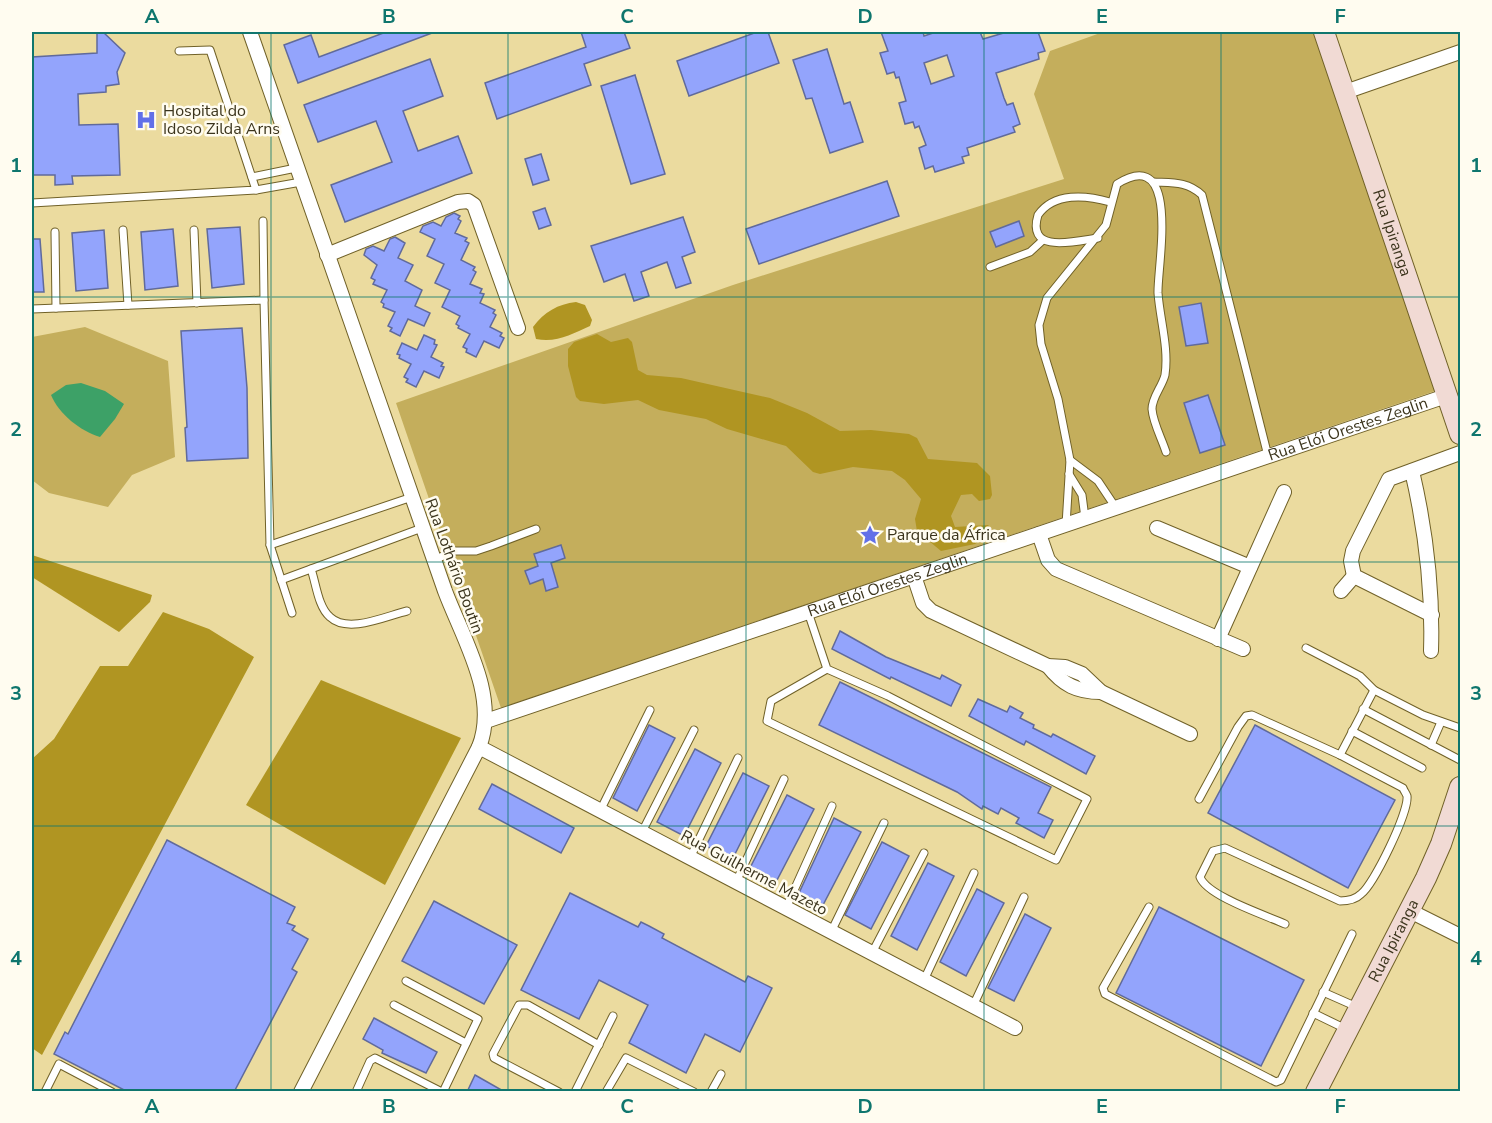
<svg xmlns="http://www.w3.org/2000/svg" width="1492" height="1123" font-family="'Nunito Sans',sans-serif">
<rect width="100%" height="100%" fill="#ebdb9f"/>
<g fill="#c4ae5c">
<polygon points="1103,32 1317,32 1438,390 501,708 396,403 733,285 1064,179 1034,94 1050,51"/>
<polygon points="85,327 168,361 175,457 132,475 108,507 49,493 32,480 32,337"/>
</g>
<g fill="#b09522">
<path d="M576,302L585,305L592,320L590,326C572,334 557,343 536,339L533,327C544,312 558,304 576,302Z"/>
<polygon points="597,334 611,342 628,338 632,342 638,370 647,375 681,378 770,398 807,413 840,431 871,430 909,434 917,438 928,459 977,463 990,476 992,495 990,499 979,501 972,494 961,495 951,516 955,527 988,525 991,528 989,534 975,544 941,551 917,531 915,519 921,499 905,480 892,471 853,467 820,474 813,472 786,446 727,429 706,419 659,410 638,400 604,404 580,401 576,397 568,366 568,349 574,342"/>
<polygon points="32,555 152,595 150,602 119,632 32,577"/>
<polygon points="163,612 209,629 254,657 42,1055 32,1048 32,759 54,739 100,666 128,666"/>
<polygon points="321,680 461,738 385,885 246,805"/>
</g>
<path fill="#3da167" d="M81,383L105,391L124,404L115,419L100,437C80,431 59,414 51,395L66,385Z"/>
<g fill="#93a4fc" stroke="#606a9b" stroke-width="1.5" fill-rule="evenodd">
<polygon points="97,32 103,32 125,53 117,72 119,84 106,86 106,92 78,94 79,125 118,124 120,175 72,176 73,184 55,185 55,175 32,175 32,57 97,53"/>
<polygon points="386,32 432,33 298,83 284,45 311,35 319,57"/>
<polygon points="581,32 624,32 630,48 584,64 591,85 497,119 485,83 586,47"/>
<polygon points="757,32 768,32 779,63 689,96 677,61"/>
<path d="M881,32H923L924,36L936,32H980L983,39L1007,32H1038L1045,51L1038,53L1039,59L996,73L1004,98L1007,105L1013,103L1020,124L1013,127L1015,132L967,148L969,155L962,157L964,163L935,172L933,166L925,169L919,148L926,145L919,126L915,128L913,122L905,124L899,103L906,101L899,77L896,78L894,72L887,74L880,53L888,51ZM947,55L954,76L931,84L924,63Z"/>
<polygon points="827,49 844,104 850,102 863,142 830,153 812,98 806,99 793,60"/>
<polygon points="430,59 443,96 403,111 418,151 458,136 472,173 345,222 331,185 392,162 376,121 318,142 304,105"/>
<polygon points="635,75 665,174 631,184 601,86"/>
<polygon points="541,154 549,180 533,185 525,159"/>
<polygon points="887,181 899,216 759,264 746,229"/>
<polygon points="545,208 551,225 539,229 533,212"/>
<polygon points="454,213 460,216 458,219 461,221 455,233 467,238 465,241 469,243 461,260 475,267 473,270 476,272 470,284 482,289 480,293 484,294 480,303 495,310 493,313 496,315 490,327 502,333 500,336 504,338 499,348 484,341 476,357 466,352 467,349 463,347 470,334 458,328 459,326 456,324 460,316 442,307 450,290 435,283 444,264 427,256 435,239 420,232 423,226 433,222 441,226 446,217"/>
<polygon points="683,217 695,252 682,257 691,283 676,288 667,262 641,272 649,296 634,301 625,274 604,282 591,246"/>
<polygon points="1019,221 1024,236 996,247 990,232"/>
<polygon points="240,227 244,284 212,288 207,229"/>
<polygon points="173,229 178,286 145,290 141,232"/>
<polygon points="104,230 108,288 76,291 72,233"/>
<polygon points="395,237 405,243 398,258 413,265 405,281 422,290 415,306 430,313 424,326 408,319 400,336 390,331 392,328 388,326 395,312 383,307 384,304 381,302 387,290 373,284 375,280 371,278 377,265 364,255 366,249 373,246 384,251 390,239"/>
<polygon points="32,239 40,239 44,292 32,292"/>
<polygon points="1201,303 1208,343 1186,346 1179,307"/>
<polygon points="242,328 247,388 248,458 187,461 185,428 187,427 181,331"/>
<polygon points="424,335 435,340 434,344 437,345 431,357 443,363 441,366 444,367 439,378 424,371 416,387 406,382 408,379 404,377 411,364 399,358 400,355 397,354 402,343 417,350"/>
<polygon points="1208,395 1225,445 1200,453 1184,403"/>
<polygon points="561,545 565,558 551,563 558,587 546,591 543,579 530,584 525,571 538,566 534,554"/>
<polygon points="840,631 886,657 940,679 942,675 961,685 951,706 891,677 890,679 832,649"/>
<polygon points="840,682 1051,787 1038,813 1053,820 1044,838 1016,823 1019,818 1001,808 998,814 983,806 982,809 957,792 819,725"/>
<polygon points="978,699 1007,712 1010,706 1023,713 1020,718 1034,725 1033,728 1051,737 1053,734 1095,756 1086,774 1026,741 1024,745 969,716"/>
<polygon points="649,725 675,738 637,811 613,798"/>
<polygon points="1255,725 1395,800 1348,888 1208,813"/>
<polygon points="695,749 721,763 684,836 657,822"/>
<polygon points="743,773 769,786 732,860 706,846"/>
<polygon points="492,784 574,828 561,853 479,809"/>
<polygon points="787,795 814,809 776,882 750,868"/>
<polygon points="834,818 861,832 823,905 799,893"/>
<polygon points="167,840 295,907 287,923 295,926 292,930 308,939 292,969 297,972 234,1092 128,1092 54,1054 65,1032 68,1034"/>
<polygon points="882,842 909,856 871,929 845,915"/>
<polygon points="928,863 954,876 917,950 891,936"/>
<polygon points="977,889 1004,903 966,976 940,962"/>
<polygon points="570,893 638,927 641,922 649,926 664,934 662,938 745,982 748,976 772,988 740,1052 705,1034 686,1073 629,1043 648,1005 599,980 579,1019 521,990"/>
<polygon points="434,901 517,945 484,1004 402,961"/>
<polygon points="1159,907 1304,980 1261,1066 1116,993"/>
<polygon points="1025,914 1051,928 1014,1001 988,988"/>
<polygon points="374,1018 437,1052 426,1073 382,1053 383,1050 363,1039"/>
<polygon points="475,1075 505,1092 467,1092"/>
</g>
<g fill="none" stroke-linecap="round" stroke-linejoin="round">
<g stroke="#706128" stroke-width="9">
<g id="lane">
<polyline points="252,177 296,168"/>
<path d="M1153,182C1172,183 1187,181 1202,195L1268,456"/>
<polyline points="256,190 301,182"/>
<polyline points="32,203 256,190 210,50 179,51"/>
<polyline points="263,221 264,300"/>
<polyline points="123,230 128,305"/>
<polyline points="194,230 197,303"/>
<polyline points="55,232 56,308"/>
<path d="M1098,238C1076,241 1026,255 1038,215C1054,192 1086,195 1110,202"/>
<polyline points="990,267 1030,252 1043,240"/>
<polyline points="32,309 264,300 270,545 292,613"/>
<polyline points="1070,460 1098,481 1116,508"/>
<polyline points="1069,474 1082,495 1085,518"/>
<path d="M1066,525L1070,460L1058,399L1041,344L1039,325L1047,298L1106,225L1117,184C1182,143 1157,267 1158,293C1160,320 1169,348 1165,375C1162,387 1152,397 1152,409C1153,423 1162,439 1166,452"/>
<polyline points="270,545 412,497"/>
<polyline points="434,560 454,551 476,551 491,546 536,529"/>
<path d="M311,569C316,583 318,607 330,617C348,634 386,616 407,611"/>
<polyline points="281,580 422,528"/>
<polyline points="808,612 827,669 888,696 1087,799 1056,860 767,721 771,701 827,669"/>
<polyline points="1306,648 1360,676 1374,690 1423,715 1460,728"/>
<polyline points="1363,709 1460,760"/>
<polyline points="1352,731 1422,768"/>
<polyline points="1431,745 1441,722"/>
<polyline points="1340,755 1374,690"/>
<path d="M1199,799L1238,727L1246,716L1252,715L1340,755L1403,788C1404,791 1406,793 1407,796C1409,812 1374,884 1361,894C1355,900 1347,901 1340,901L1225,848L1213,851L1200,877C1207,896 1265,915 1285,924"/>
<polyline points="600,811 650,710"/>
<polyline points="642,832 694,730"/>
<polyline points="690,858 738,758"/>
<polyline points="736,882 784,779"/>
<polyline points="1149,907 1103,988 1105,994 1276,1082 1281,1080 1352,934"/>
<polyline points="786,908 832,806"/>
<polyline points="831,932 884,823"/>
<polyline points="872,953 924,853"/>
<polyline points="924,980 974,873"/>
<polyline points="406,981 478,1019 443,1092"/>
<polyline points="1323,992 1357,1007"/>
<polyline points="394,1005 466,1043"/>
<polyline points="973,1006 1024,897"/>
<polyline points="1313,1013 1346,1029"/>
<polyline points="45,1092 59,1064 112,1092"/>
<polyline points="356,1092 370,1061 375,1058 442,1092"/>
<polyline points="559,1092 494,1058 493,1054 519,1005 528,1005 599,1045"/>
<polyline points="575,1092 613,1016"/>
<polyline points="606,1092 626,1058 694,1092"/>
<polyline points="711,1092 721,1074"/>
</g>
</g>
<g stroke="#706128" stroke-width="16">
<g id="street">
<path d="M250,32L445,591C463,639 499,696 479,747L301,1092"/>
<polyline points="1345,92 1460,52"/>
<polyline points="327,255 458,202 468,201 474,205 518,328"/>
<path d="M1412,471C1426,531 1433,589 1431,651"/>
<polyline points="1157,528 1250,567"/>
<polyline points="1039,534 1048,560 1056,569 1243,649"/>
<polyline points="914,576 923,603 931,611 1048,666 1065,667 1082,674 1101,692 1190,734"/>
<polyline points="1341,591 1354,576"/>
<polyline points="1432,615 1354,576 1351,561 1353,551 1389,479 1460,453"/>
<polyline points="1218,639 1284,492"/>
<path d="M1048,666C1063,685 1077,692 1101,692"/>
<path id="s1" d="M486,721L1449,395"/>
<polyline points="479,747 1015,1028"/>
<polyline points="1410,911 1460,936"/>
</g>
</g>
<g stroke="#706128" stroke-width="22">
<g id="secondary">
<path id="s2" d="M1324,32L1460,434"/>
<path id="s3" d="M1316,1092L1426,878L1441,844L1460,787"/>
</g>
</g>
<use href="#lane" stroke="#fff" stroke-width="7"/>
<use href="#street" stroke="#fff" stroke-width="14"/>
<use href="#secondary" stroke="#f1dad4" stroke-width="20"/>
</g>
<path fill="none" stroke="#0f766e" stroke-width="1.5" stroke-opacity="0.55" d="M271,32V1092M508,32V1092M746,32V1092M984,32V1092M1221,32V1092M32,297H1460M32,562H1460M32,826H1460"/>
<defs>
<g id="hospital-bare" transform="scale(1.62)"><path d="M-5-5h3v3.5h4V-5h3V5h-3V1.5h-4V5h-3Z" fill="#6270e8" stroke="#fffcf0" stroke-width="2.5" paint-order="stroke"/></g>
<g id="sight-bare" transform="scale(1.62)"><path d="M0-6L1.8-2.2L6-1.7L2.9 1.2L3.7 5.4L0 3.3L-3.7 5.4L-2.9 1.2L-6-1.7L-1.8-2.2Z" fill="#6270e8" stroke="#fffcf0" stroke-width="2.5" paint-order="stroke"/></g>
</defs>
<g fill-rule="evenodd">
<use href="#hospital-bare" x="146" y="120"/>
<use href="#sight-bare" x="870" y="535"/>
</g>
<g text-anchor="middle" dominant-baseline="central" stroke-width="5" stroke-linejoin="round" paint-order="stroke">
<g font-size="16" fill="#3b341c" stroke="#fffcf0" text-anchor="start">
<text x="163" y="111">Hospital do<tspan x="163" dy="18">Idoso Zilda Arns</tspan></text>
<text x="887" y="535">Parque da África</text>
</g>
<g font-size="16" fill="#3b341c" stroke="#fffcf0">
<text stroke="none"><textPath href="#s2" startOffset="212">Rua Ipiranga</textPath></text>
<text stroke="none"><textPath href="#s1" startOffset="910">Rua Elói Orestes Zeglin</textPath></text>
<text transform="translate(454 566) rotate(70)">Rua Lothário Boutin</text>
<text stroke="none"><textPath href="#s1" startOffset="424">Rua Elói Orestes Zeglin</textPath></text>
<text transform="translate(754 873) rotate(28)">Rua Guilherme Mazeto</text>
<text stroke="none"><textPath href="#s3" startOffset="170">Rua Ipiranga</textPath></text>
</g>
</g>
<rect width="1492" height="1123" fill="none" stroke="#fffcf0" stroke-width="66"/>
<rect x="33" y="33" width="1426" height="1057" fill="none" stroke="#0f766e" stroke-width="2"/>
<g font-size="20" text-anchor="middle" font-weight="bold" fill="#0f766e">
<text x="152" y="23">A</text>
<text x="389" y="23">B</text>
<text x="627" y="23">C</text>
<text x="865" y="23">D</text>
<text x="1102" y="23">E</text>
<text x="1340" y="23">F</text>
<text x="16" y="172">1</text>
<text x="1476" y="172">1</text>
<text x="16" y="436">2</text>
<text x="1476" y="436">2</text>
<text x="16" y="700">3</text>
<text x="1476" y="700">3</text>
<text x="16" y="965">4</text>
<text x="1476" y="965">4</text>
<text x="152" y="1113">A</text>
<text x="389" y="1113">B</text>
<text x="627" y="1113">C</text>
<text x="865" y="1113">D</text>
<text x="1102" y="1113">E</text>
<text x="1340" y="1113">F</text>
</g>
</svg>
